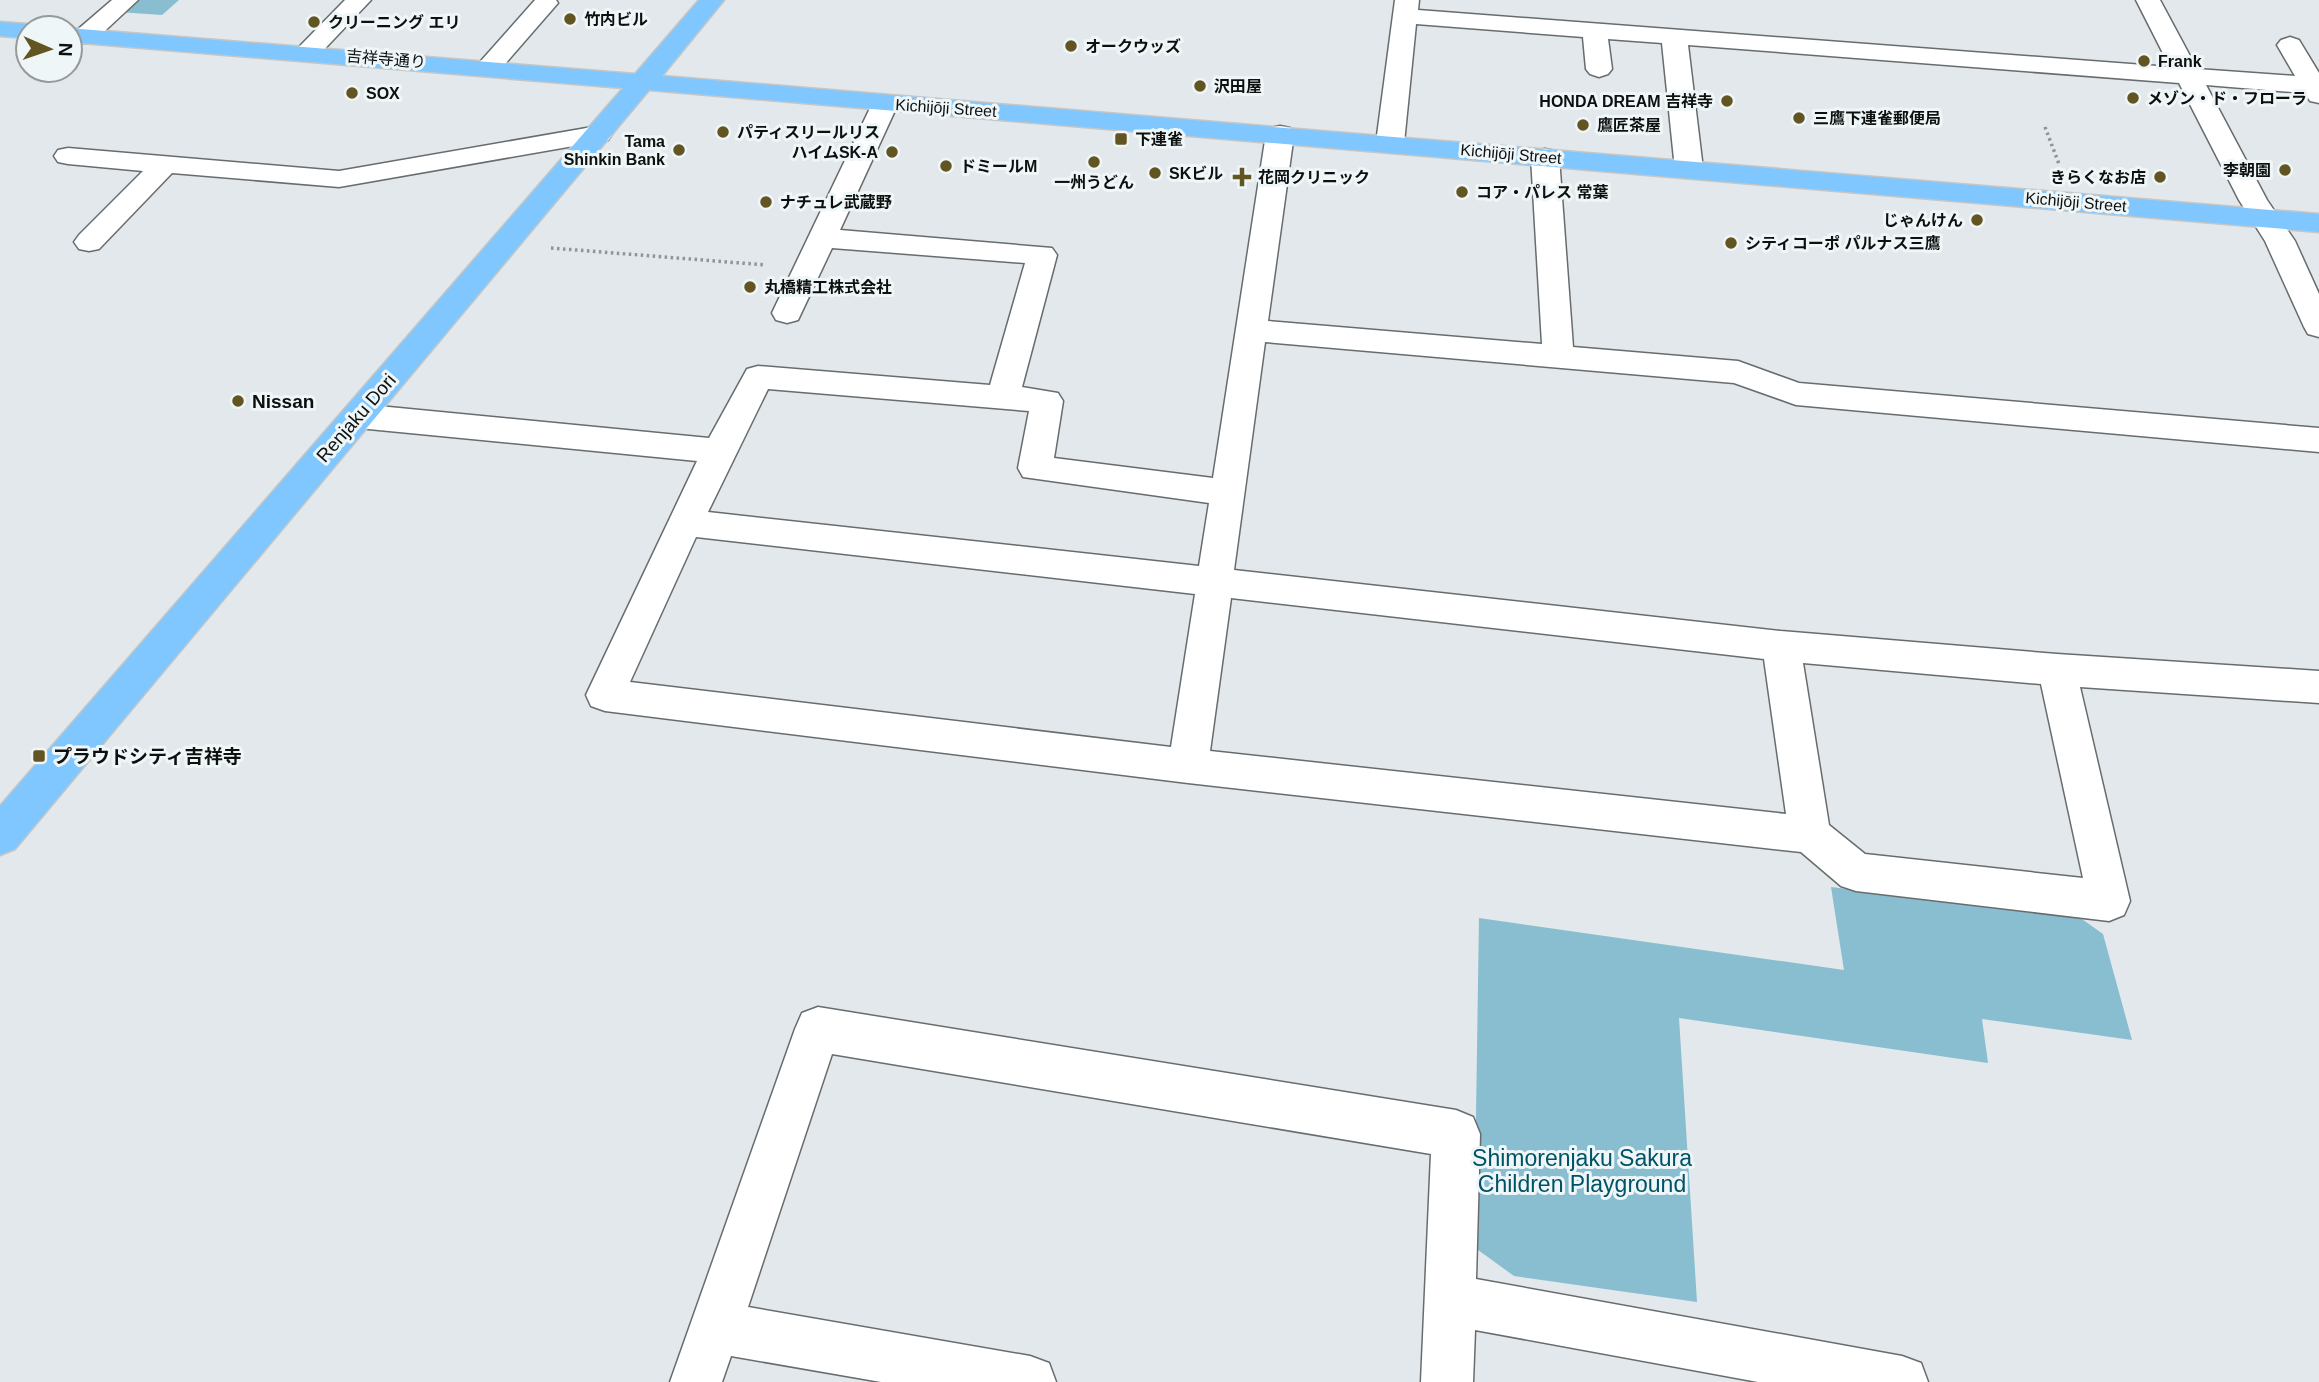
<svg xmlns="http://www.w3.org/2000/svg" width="2319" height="1382" font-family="Helvetica,'Noto Sans JP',sans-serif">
<rect width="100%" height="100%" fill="#e2e8eb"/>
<g fill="#89bdd0">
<polygon points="132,0 179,0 162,15 118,12"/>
<polygon points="1831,887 2079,917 2103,934 2132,1040 1982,1019 1988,1063 1679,1018 1697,1302 1514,1276 1474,1247 1479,918 1844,970"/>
</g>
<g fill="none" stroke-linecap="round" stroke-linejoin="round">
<g stroke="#676c6e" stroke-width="3">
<g id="minor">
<polygon points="112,0 138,0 94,41 85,43 76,41 73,36 76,31"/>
<polygon points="345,0 371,0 316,58 307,61 298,58 294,53 298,48"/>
<polygon points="535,0 556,0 558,3 498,72 489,75 480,72 476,67 480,62"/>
<polygon points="1395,0 1419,0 1418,10 2170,67 2136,0 2160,0 2197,69 2295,76 2277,45 2281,40 2290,37 2299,40 2319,73 2319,103 2310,101 2305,93 2206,85 2267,200 2295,241 2319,294 2319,337 2308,334 2304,327 2265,241 2239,200 2179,83 1688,45 1703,169 1699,175 1689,177 1679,175 1675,169 1662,43 1608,39 1612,69 1608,74 1599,77 1590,74 1586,69 1583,37 1416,24 1404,143 1400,149 1390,151 1380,149 1376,143"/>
<path d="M885,96L894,98L898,104L840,230L1052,248L1057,255L1022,387L1058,393L1063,401L1054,458L1213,478L1266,134L1270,128L1280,126L1290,128L1294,134L1268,321L1542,344L1531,157L1535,151L1545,149L1555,151L1559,157L1573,347L1738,361L1799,383L2319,428V452L1796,405L1734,383L1265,342L1234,570L1781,631L2057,654L2319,671V703L2080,687L2130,901L2124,915L2109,921L1856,891L1841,886L1801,852L1188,783L605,711L591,706L586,695L697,461L358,428L346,424L342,416L346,408L358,404L709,438L747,369L758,366L990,385L1025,263L832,248L798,320L787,323L776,320L772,313L872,104L876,98ZM768,389L1029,411L1018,468L1023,477L1209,503L1199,566L708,512ZM696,537L1195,594L1171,747L630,682ZM1231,598L1764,659L1786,814L1210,751ZM1803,663L2041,684L2083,878L1865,854L1829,825Z"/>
<polygon points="598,126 608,128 612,134 608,140 339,187 172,173 99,249 89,251 79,249 74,242 79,235 143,171 68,164 58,162 54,156 58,150 68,148 339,171"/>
<polygon points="818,1007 1456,1110 1473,1117 1480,1134 1476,1279 1902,1356 1921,1363 1928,1382 1758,1382 1475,1330 1473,1382 1421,1382 1431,1154 832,1054 748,1307 1030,1356 1049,1363 1056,1382 881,1382 731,1356 722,1382 670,1382 795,1029 802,1013"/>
</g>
</g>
<g stroke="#c5c6c6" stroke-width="3">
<g id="major">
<polygon points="699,0 724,0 662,76 2319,214 2319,232 649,90 15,849 0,855 0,806 623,88 70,42 68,28 635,74"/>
<polygon points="0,22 28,24 38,28 28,28 28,38 0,36"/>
</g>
</g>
<g stroke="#909496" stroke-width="3.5" stroke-dasharray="2.5 3.5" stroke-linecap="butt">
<polyline points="2045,127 2059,164"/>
<polyline points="551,248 766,265"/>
</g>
<use href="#minor" fill="#fff" fill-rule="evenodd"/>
<use href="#major" fill="#7fc7fe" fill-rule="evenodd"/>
</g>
<g fill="#635522" stroke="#eff6f8" stroke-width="2.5">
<circle cx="570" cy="19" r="7"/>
<circle cx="314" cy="22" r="7"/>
<circle cx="1071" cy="46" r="7"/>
<circle cx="2144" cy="61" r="7"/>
<circle cx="1200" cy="86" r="7"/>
<circle cx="352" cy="93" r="7"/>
<circle cx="2133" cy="98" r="7"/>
<circle cx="1727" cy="101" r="7"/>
<circle cx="1799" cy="118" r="7"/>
<circle cx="1583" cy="125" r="7"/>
<circle cx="723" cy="132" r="7"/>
<rect x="1114" y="132" width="14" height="14" rx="3.5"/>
<circle cx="679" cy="150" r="7"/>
<circle cx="892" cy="152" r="7"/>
<circle cx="1094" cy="162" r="7"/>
<circle cx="946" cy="166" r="7"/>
<circle cx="2285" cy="170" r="7"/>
<circle cx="1155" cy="173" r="7"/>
<path d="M1238.5 166.5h7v7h7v7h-7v7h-7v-7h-7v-7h7z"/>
<circle cx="2160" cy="177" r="7"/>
<circle cx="1462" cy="192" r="7"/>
<circle cx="766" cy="202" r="7"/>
<circle cx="1977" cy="220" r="7"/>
<circle cx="1731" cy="243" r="7"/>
<circle cx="750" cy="287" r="7"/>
<circle cx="238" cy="401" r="7"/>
<rect x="32" y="749" width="14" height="14" rx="3.5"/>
</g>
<g text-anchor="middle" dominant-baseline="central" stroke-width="6" stroke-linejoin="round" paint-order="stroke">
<g font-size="16" font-weight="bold" fill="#0e1010" stroke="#eff6f8" text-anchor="start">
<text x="584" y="19">竹内ビル</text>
<text x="328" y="22">クリーニング エリ</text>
<text x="1085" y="46">オークウッズ</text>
<text x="2158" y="61">Frank</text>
<text x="1214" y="86">沢田屋</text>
<text x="366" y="93">SOX</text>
<text x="2147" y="98">メゾン・ド・フローラ</text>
<text x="1713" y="101" text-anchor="end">HONDA DREAM 吉祥寺</text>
<text x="1813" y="118">三鷹下連雀郵便局</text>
<text x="1597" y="125">鷹匠茶屋</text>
<text x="737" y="132">パティスリールリス</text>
<text x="1135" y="139">下連雀</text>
<text x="665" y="141" text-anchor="end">Tama<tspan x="665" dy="18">Shinkin Bank</tspan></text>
<text x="878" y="152" text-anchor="end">ハイムSK-A</text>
<text x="960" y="166">ドミールM</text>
<text x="2271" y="170" text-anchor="end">李朝園</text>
<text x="1169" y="173">SKビル</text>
<text x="1258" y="177">花岡クリニック</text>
<text x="2146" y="177" text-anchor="end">きらくなお店</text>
<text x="1094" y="182" text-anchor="middle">一州うどん</text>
<text x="1476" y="192">コア・パレス 常葉</text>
<text x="780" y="202">ナチュレ武蔵野</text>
<text x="1963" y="220" text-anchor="end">じゃんけん</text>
<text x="1745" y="243">シティコーポ パルナス三鷹</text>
<text x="764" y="287">丸橋精工株式会社</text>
</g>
<g font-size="16" fill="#0e1010" stroke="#eff6f8">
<text transform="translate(386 59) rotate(5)">吉祥寺通り</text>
<text transform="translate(946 108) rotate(4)">Kichijōji Street</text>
<text transform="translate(1511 154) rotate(5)">Kichijōji Street</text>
<text transform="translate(2076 202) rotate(5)">Kichijōji Street</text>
</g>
<g font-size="19" font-weight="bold" fill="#0e1010" stroke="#eff6f8" text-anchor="start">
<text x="252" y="401">Nissan</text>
<text x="53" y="756">プラウドシティ吉祥寺</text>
</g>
<g font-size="19" fill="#0e1010" stroke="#eff6f8">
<text transform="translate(356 418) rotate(-49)">Renjaku Dori</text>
</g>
<g font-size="23" fill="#005267" stroke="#eff6f8">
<text x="1582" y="1158">Shimorenjaku Sakura<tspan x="1582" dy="26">Children Playground</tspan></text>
</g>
</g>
<g transform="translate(49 49) rotate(92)"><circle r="33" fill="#eff6f8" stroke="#959a9b" stroke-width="2"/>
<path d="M0-5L12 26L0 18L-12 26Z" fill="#635522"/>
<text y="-10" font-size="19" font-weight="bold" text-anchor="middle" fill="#0e1010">N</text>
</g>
</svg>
